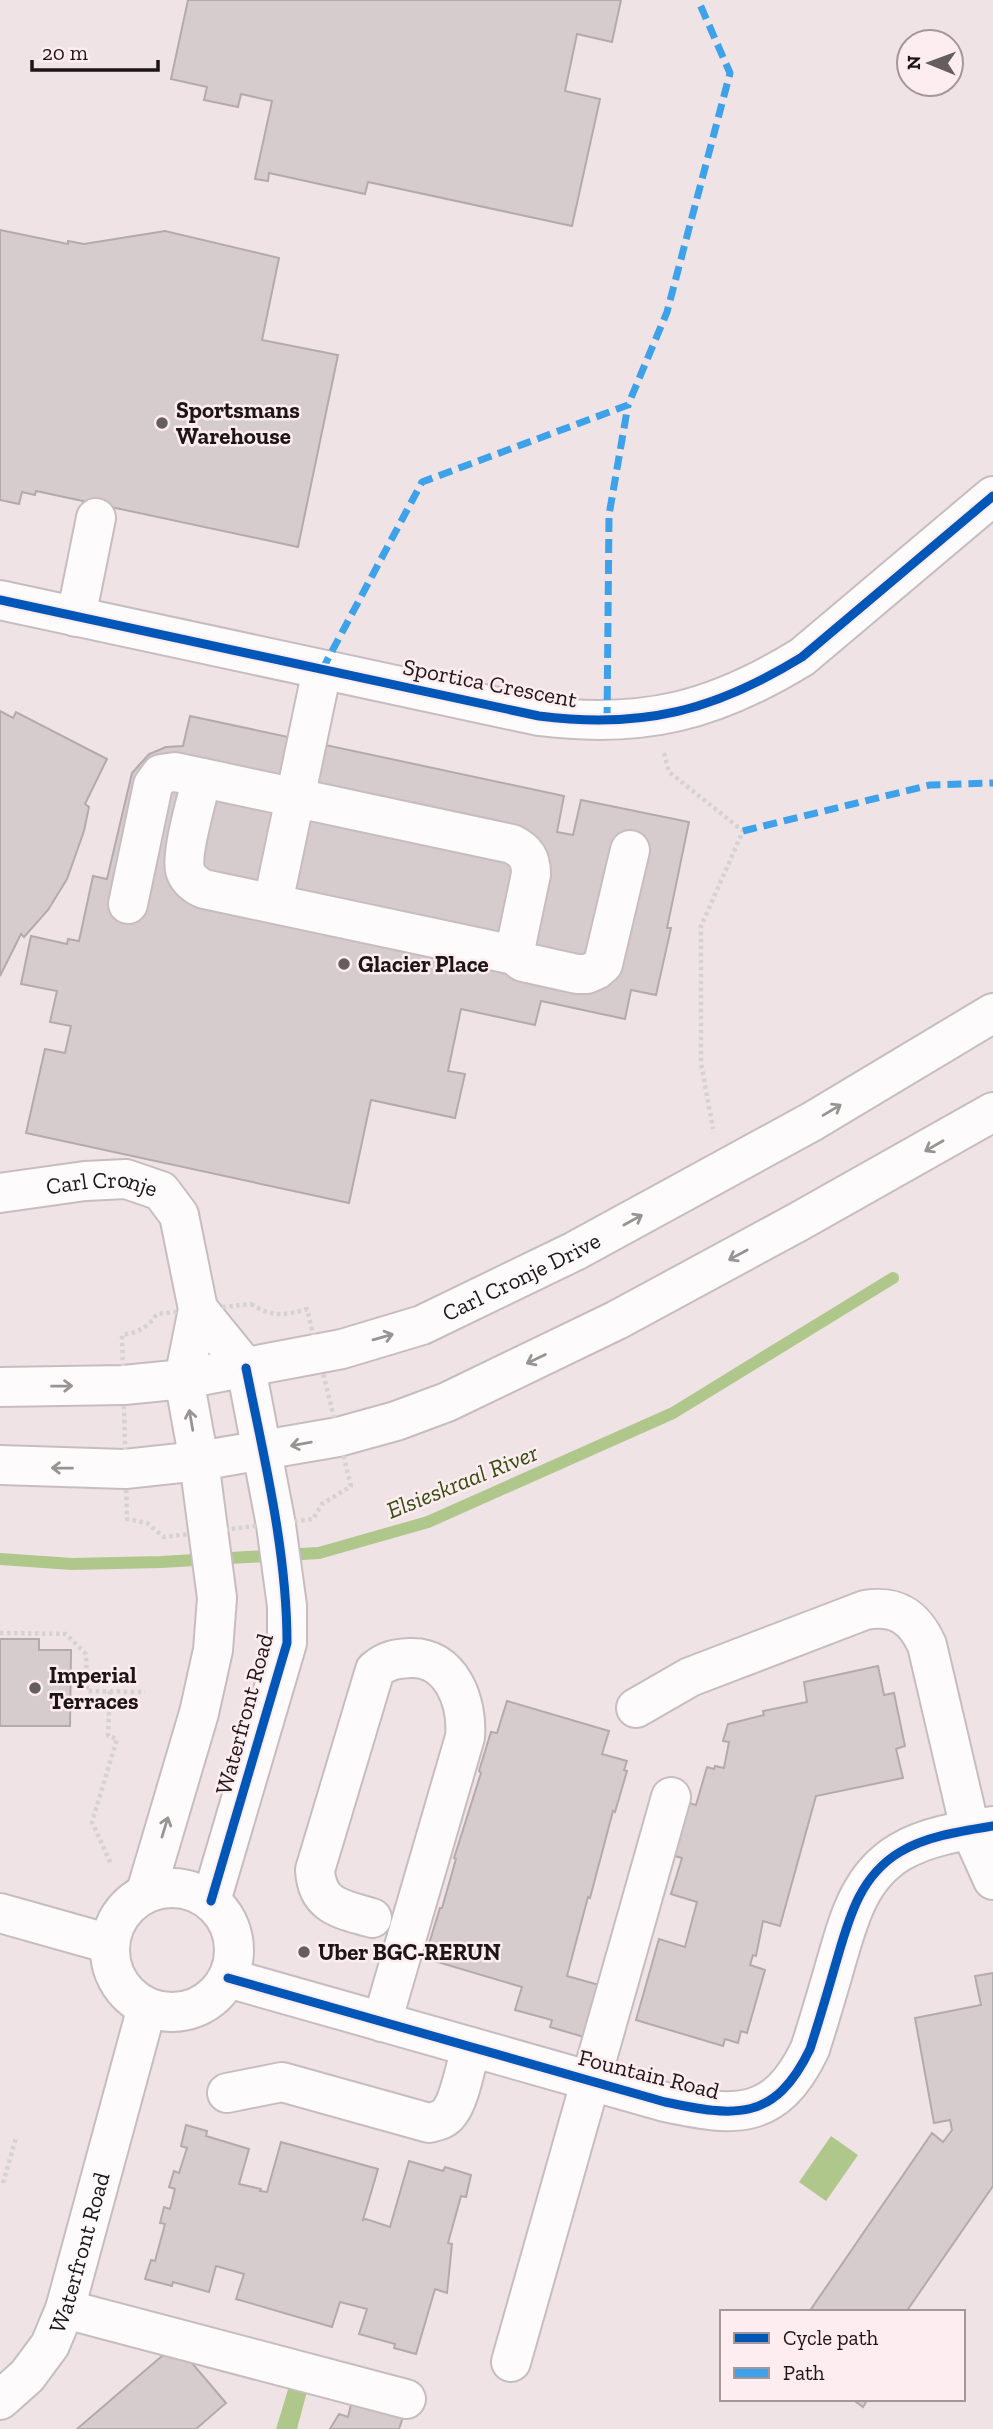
<svg xmlns="http://www.w3.org/2000/svg" width="993" height="2429" font-family="'Zilla Slab',serif">
<rect width="100%" height="100%" fill="#efe3e6"/>
<g fill="#b0c78c">
<polygon points="831,2136 858,2155 826,2201 799,2182"/>
<polygon points="290,2383 308,2388 297,2429 276,2429"/>
</g>
<g fill="none" stroke-linecap="round" stroke-linejoin="round">
<polyline stroke="#b0c78c" stroke-width="12" points="0,1559 72,1564 161,1562 319,1553 428,1522 673,1413 893,1278"/>
</g>
<g fill="#d6ccce" stroke="#b4aaad" stroke-width="2">
<polygon points="188,0 621,0 612,42 577,34 565,91 600,99 572,226 368,182 365,194 269,173 268,181 255,179 272,101 241,94 238,107 204,100 207,87 171,79"/>
<polygon points="0,230 68,244 68,241 84,244 165,231 279,258 262,340 338,355 298,547 36,491 35,495 22,492 19,504 0,500"/>
<polygon points="0,711 13,718 16,712 107,759 85,804 89,807 84,831 67,879 48,910 24,937 21,934 0,976"/>
<polygon points="190,716 564,796 557,832 573,835 581,800 689,822 667,928 671,928 656,995 631,990 625,1019 541,1001 535,1025 461,1009 448,1071 465,1074 455,1118 371,1100 349,1203 26,1133 45,1049 65,1053 71,1026 50,1022 57,991 21,984 31,936 67,944 68,939 79,941 93,876 107,879 132,773 149,754 166,747 183,746"/>
<polygon points="0,1639 39,1639 39,1650 71,1650 70,1726 0,1726"/>
<polygon points="878,1666 884,1695 894,1693 905,1746 896,1749 903,1778 816,1796 780,1926 763,1921 756,1956 753,1955 750,1965 765,1970 747,2033 741,2031 738,2043 725,2039 723,2046 636,2020 659,1939 685,1947 697,1902 671,1894 682,1858 671,1855 686,1802 696,1805 707,1767 714,1769 715,1766 724,1768 729,1742 723,1741 728,1724 764,1715 763,1711 807,1702 804,1682"/>
<polygon points="507,1701 609,1731 602,1754 627,1761 624,1770 627,1771 615,1812 613,1811 590,1898 588,1897 567,1976 599,1985 584,2037 550,2027 552,2020 515,2010 522,1987 431,1960 434,1949 428,1947 440,1908 442,1908 456,1859 454,1858 481,1773 479,1771 491,1732 497,1733"/>
<polygon points="993,1973 993,2186 906,2312 809,2312 932,2133 943,2142 952,2130 950,2120 934,2123 915,2018 981,2005 975,1976"/>
<polygon points="186,2125 207,2131 206,2136 249,2149 239,2184 261,2189 260,2191 267,2192 281,2142 378,2169 363,2220 366,2219 390,2227 409,2161 443,2171 445,2167 471,2175 466,2197 461,2196 448,2243 452,2244 447,2293 435,2289 416,2354 394,2348 395,2344 359,2334 367,2309 340,2302 332,2327 236,2299 244,2274 216,2266 209,2292 173,2282 172,2286 145,2279 151,2260 155,2261 165,2224 160,2223 164,2207 170,2209 175,2189 169,2187 174,2171 179,2173 187,2148 181,2146"/>
<polygon points="162,2356 186,2356 226,2403 196,2429 77,2429"/>
<polygon points="353,2396 405,2411 399,2429 330,2429 339,2414 348,2417"/>
<polygon points="852,2399 868,2399 863,2407"/>
</g>
<g fill="none" stroke-linecap="round" stroke-linejoin="round">
<g stroke="#c7bdc0" stroke-width="42">
<g id="minor">
<path d="M0,600L539,716C643,729 714,711 802,657L993,496"/>
<polyline points="76,617 96,518"/>
<path d="M202,778C197,798 181,852 185,870C188,880 195,885 204,889L514,955L523,962L577,974H587L596,970L603,964L630,850"/>
<polyline points="273,903 322,670"/>
<path d="M128,904L153,785L161,774L175,772L512,844C526,851 531,859 531,874L514,955"/>
<path id="s1" d="M0,1193L85,1181L126,1179L161,1191L179,1215L198,1309L184,1379L199,1461L217,1598L213,1650L199,1713L146,1892"/>
<polyline points="198,1309 246,1368 276,1525 287,1606 287,1643 211,1901"/>
<path d="M636,1708L690,1677L865,1610C896,1605 914,1616 927,1645L970,1829L993,1880"/>
<circle cx="172" cy="1950" r="62"/>
<polyline points="0,1913 110,1944"/>
<path d="M372,1918C342,1909 317,1907 315,1870L375,1670C387,1660 395,1659 410,1658C451,1656 468,1702 465,1737L382,2022"/>
<path d="M228,1978L665,2102C735,2117 775,2122 810,2049C819,2021 827,1994 835,1966C848,1922 858,1877 900,1852C927,1836 962,1831 993,1826"/>
<path d="M227,2093L282,2082L429,2123C436,2121 444,2120 449,2113C460,2100 466,2064 471,2047"/>
<polyline points="65,2309 406,2399"/>
<polyline points="511,2362 671,1797"/>
<path id="s2" d="M0,2400L27,2376L50,2345L65,2309L147,2007"/>
</g>
</g>
<g stroke="#c7bdc0" stroke-width="42">
<g id="major">
<path id="s3" d="M0,1387L124,1385L184,1379L342,1349L422,1325L575,1251L813,1121L993,1013"/>
<polyline points="0,1465 125,1469 199,1461 338,1437 396,1421 447,1402 617,1320 798,1222 993,1112"/>
</g>
</g>
<g stroke="#d6d2d2" stroke-width="4.5" stroke-dasharray="3.5 3.5" stroke-linecap="butt">
<polyline points="664,753 669,772 743,831 701,926 701,1063 713,1129"/>
<path d="M251,1304C272,1317 283,1316 307,1309L351,1486L322,1504L313,1519L164,1537L147,1523L127,1519L122,1335C139,1332 147,1328 157,1314Z"/>
<polyline points="0,1633 66,1634 86,1654 87,1691 145,1692"/>
<polyline points="110,1691 108,1736 117,1739 92,1822 111,1864"/>
<polyline points="3,2183 16,2138"/>
</g>
<use href="#minor" stroke="#fdfbfb" stroke-width="38"/>
<use href="#major" stroke="#fdfbfb" stroke-width="38"/>
<g stroke="#3da2ea" stroke-width="7" stroke-dasharray="14 7" stroke-linecap="butt">
<polyline points="322,670 422,482 628,405 667,312 730,73 698,0"/>
<polyline points="607,721 609,515 628,405"/>
<polyline points="743,831 930,785 993,783"/>
</g>
<g stroke="#feedf0" stroke-width="13">
<g id="cycleway">
<path d="M0,600L539,716C643,729 714,711 802,657L993,496"/>
<path d="M211,1901L287,1643C287,1551 264,1458 246,1368"/>
<path d="M228,1978L665,2102C735,2117 775,2122 810,2049C819,2021 827,1994 835,1966C848,1922 858,1877 900,1852C927,1836 962,1831 993,1826"/>
</g>
</g>
<use href="#cycleway" stroke="#0057b8" stroke-width="9"/>
</g>
<defs><path id="oneway-shaft" d="M-6 0H5M1.5-3L5.5 0L1.5 3" fill="none" stroke-width="1.6" stroke-linecap="round" stroke-linejoin="round" transform="scale(1.75)"/></defs>
<g stroke="#989494">
<use href="#oneway-shaft" transform="translate(832 1110) rotate(-31)"/>
<use href="#oneway-shaft" transform="translate(934 1146) rotate(150)"/>
<use href="#oneway-shaft" transform="translate(633 1220) rotate(-29)"/>
<use href="#oneway-shaft" transform="translate(738 1255) rotate(152)"/>
<use href="#oneway-shaft" transform="translate(383 1337) rotate(-16)"/>
<use href="#oneway-shaft" transform="translate(536 1359) rotate(154)"/>
<use href="#oneway-shaft" transform="translate(62 1386) rotate(-1)"/>
<use href="#oneway-shaft" transform="translate(191 1420) rotate(-100)"/>
<use href="#oneway-shaft" transform="translate(301 1444) rotate(170)"/>
<use href="#oneway-shaft" transform="translate(62 1468) rotate(-179)"/>
<use href="#oneway-shaft" transform="translate(165 1827) rotate(-73)"/>
</g>
<g fill="#665d5f" stroke="#feedf0" stroke-width="2.5">
<circle cx="162" cy="423" r="7"/>
<circle cx="344" cy="964" r="7"/>
<circle cx="35" cy="1688" r="7"/>
<circle cx="304" cy="1952" r="7"/>
</g>
<g text-anchor="middle" dominant-baseline="central" stroke-width="5" stroke-linejoin="round" paint-order="stroke">
<g font-size="23" font-weight="bold" fill="#1d1517" stroke="#feedf0" text-anchor="start">
<text x="176" y="410">Sportsmans<tspan x="176" dy="26">Warehouse</tspan></text>
<text x="358" y="964">Glacier Place</text>
<text x="49" y="1675">Imperial<tspan x="49" dy="26">Terraces</tspan></text>
<text x="318" y="1952">Uber BGC-RERUN</text>
</g>
<g font-size="23" fill="#1d1517" stroke="#feedf0">
<text transform="translate(490 683) rotate(11)">Sportica Crescent</text>
<text stroke="none"><textPath href="#s1" startOffset="103">Carl Cronje</textPath></text>
<text stroke="none"><textPath href="#s3" startOffset="539">Carl Cronje Drive</textPath></text>
<text transform="translate(244 1714) rotate(-75)">Waterfront Road</text>
<text transform="translate(649 2074) rotate(14)">Fountain Road</text>
<text stroke="none"><textPath href="#s2" startOffset="172">Waterfront Road</textPath></text>
</g>
<g font-size="24" font-style="italic" fill="#354d10" stroke="#feedf0">
<text transform="translate(462 1481) rotate(-22)">Elsieskraal River</text>
</g>
</g>
<rect x="720" y="2310" width="245" height="91" fill="#feedf0" stroke="#a49799" stroke-width="2"/>
<rect x="734" y="2333" width="35" height="10" fill="#0057b8" stroke="#a49799" stroke-width="2"/>
<text x="783" y="2345" font-size="21" fill="#1d1517">Cycle path</text>
<rect x="734" y="2368" width="35" height="10" fill="#3da2ea" stroke="#a49799" stroke-width="2"/>
<text x="783" y="2380" font-size="21" fill="#1d1517">Path</text>
<g transform="translate(930 63) rotate(271)"><circle r="33" fill="#feedf0" stroke="#a49799" stroke-width="2"/>
<path d="M0-5L12 26L0 18L-12 26Z" fill="#665d5f"/>
<text y="-10" font-size="19" font-weight="bold" text-anchor="middle" fill="#1d1517">N</text>
</g>
<path d="M32 60v10h126v-10" fill="none" stroke="#1d1517" stroke-width="3.5"/>
<text x="42" y="60" font-size="21" fill="#1d1517" stroke="#feedf0" stroke-width="5" paint-order="stroke">20 m</text>
</svg>
